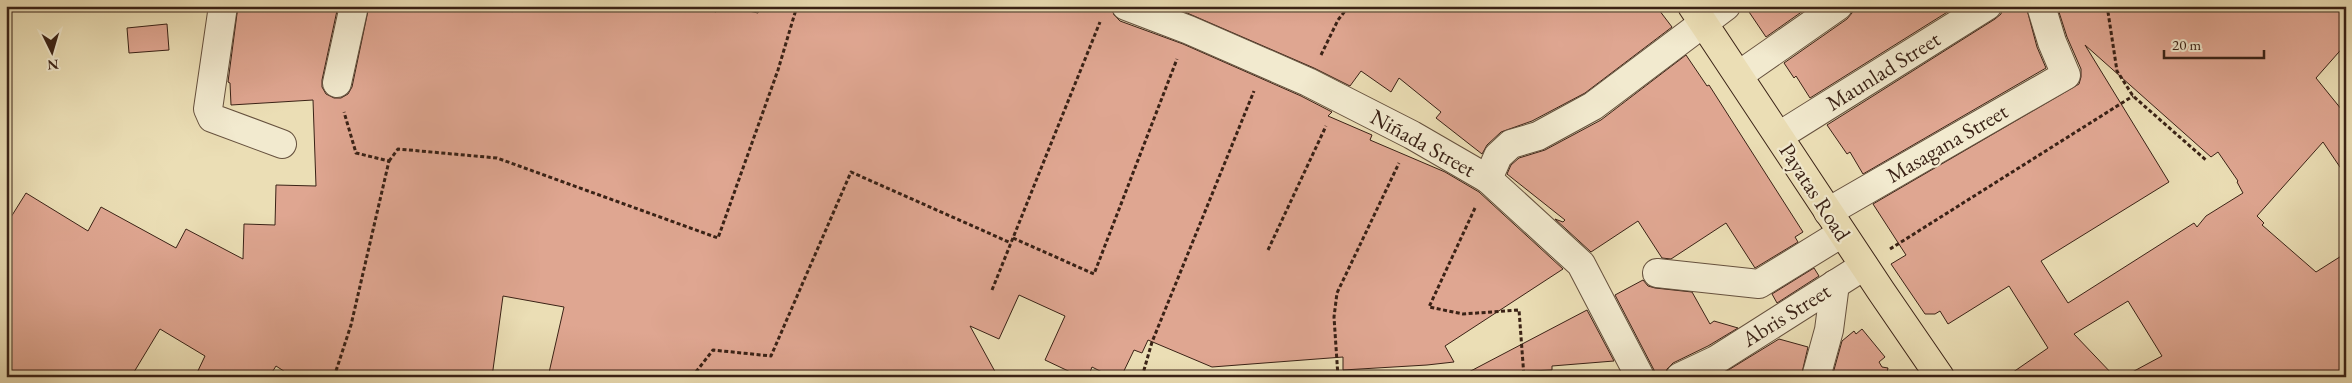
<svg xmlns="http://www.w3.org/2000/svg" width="2352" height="383" font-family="'EB Garamond',serif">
<rect width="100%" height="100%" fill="#ebdeb5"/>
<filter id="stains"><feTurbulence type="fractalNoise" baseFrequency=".004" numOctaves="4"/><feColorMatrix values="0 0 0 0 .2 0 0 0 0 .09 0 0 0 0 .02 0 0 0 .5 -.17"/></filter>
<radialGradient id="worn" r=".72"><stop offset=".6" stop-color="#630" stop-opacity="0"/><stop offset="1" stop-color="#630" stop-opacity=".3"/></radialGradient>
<g fill="#dfa691" stroke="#3a2216" fill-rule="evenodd">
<polygon points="238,6 338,6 322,80 322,87 326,94 334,98 341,98 348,94 352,87 369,6 694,6 716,12 717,6 725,6 758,13 760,6 1111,6 1114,15 1120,21 1183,44 1301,96 1332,112 1328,116 1372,135 1370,140 1445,172 1479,192 1563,269 1445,346 1454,362 1427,365 1343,370 1343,357 1212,367 1148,340 1142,353 1134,350 1121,377 1112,377 1092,367 1088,377 1081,377 1045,360 1065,316 1019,295 999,339 970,326 998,377 548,377 564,307 503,296 492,377 293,377 276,366 269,377 195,377 205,356 160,329 131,377 6,377 6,225 26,193 88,231 101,207 176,248 186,229 243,259 244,224 275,225 276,185 316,186 313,100 231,105 230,83 228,82"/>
<polygon points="1171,6 1656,6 1672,27 1585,93 1532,121 1501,132 1487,145 1482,154 1436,118 1441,112 1399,78 1391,92 1361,71 1350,86 1314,68"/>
<polygon points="1745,6 1810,6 1766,37"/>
<polygon points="1853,6 1957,6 1810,98 1796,76 1794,78 1784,63 1847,19 1852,13"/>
<polygon points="2002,6 2026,6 2037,47 2046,68 1863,174 1850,152 1847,154 1827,125 1995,19 2001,14"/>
<path d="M2057,6H2181L2180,11L2224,6H2334L2346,17V44L2316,78L2346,115V176L2323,142L2257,216L2264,223L2262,225L2316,272L2346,253V377H2123L2162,356L2128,301L2074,334L2115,377H2006L2048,348L2009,286L1948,324L1940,311L1935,314H1925L1891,264L1906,255L1873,204L2079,84L2081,77V69L2067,37ZM2085,45L2211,157L2218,152L2238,181L2237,182L2243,193L2206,216L2197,227L2194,223L2068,303L2041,261L2169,182Z"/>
<polygon points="167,24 169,50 129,53 127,28"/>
<polygon points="1686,55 1707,86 1709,85 1803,232 1795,237 1798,242 1755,268 1726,223 1671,259 1662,258 1638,221 1591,252 1555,219 1563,222 1565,220 1507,174 1511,165 1519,158 1545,150 1601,120"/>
<polygon points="1814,268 1819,276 1777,303 1772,294"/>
<polygon points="1643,280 1648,286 1655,288 1692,292 1710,324 1714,321 1738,328 1708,346 1673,363 1667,369 1665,377 1655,377 1654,370 1615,295"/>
<polygon points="1587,310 1614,361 1552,366 1552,370 1465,374"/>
<polygon points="1862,329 1885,357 1879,362 1882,367 1888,368 1887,372 1891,377 1832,377 1842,341 1854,331 1856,334"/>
<polygon points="1779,339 1808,347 1801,377 1717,377"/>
</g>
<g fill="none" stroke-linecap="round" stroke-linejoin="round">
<g stroke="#66513e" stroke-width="30">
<g id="minor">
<polyline points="223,6 208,109 212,118 282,144"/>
<polyline points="1126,6 1189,30 1308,82 1412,135 1488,179 1581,264 1640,377"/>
<polyline points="1739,75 1838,6"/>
<polyline points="337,83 354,6"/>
<polyline points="1779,136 1987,6"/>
<polyline points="1488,179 1498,156 1511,144 1538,136 1593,106 1726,6"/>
<polyline points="1828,212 2066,75 2052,42 2041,6"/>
<polyline points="1657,273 1759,284 1842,233"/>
<polyline points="1680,377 1716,360 1864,266"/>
<polyline points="1816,377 1829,330 1835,284"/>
</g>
</g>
<g stroke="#3a2216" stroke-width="30">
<polyline id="major" points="1692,6 1881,291 1940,377"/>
</g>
<g stroke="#3a2216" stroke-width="3" stroke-dasharray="4 2.5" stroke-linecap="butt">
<polyline points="2111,6 2108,12 2117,71 2133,96 2207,161"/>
<polyline points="511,12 512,6"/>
<polyline points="1321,55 1338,20 1349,6"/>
<polyline points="389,161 398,149 497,158 718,238 778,70 797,6"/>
<polyline points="1475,208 1429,307 1463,314 1519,310 1524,377"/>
<polyline points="1013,238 1094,274 1177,59"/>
<polyline points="1890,249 2133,96"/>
<polyline points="1268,250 1326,126"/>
<polyline points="992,290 1100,22"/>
<polyline points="334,377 351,325 389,161 356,153 344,112"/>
<polyline points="692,377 713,350 771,356 851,172 1011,243"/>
<polyline points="1142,377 1152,342 1254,91"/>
<polyline points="1338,377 1334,317 1337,293 1399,163"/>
</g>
<use href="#minor" stroke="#f2eacf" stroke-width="28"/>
<use href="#major" stroke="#ebdeb5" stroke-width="28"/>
</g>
<g text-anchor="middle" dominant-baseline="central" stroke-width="4.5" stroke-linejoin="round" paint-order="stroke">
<g font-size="22" fill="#3a2216" stroke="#f2eacf">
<text transform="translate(1883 71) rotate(-32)">Maunlad Street</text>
<text transform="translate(1423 143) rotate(29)">Niñada Street</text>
<text transform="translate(1947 143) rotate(-30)">Masagana Street</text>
<text transform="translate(1815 192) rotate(57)">Payatas Road</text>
<text transform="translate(1786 315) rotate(-32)">Abris Street</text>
</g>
</g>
<rect width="2352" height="383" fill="none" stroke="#ebdeb5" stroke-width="25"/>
<rect x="8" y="8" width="2337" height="368" fill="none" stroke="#3a2216" stroke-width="2.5"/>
<rect x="12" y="12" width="2327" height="358" fill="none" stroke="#3a2216"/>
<g transform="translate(52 52) rotate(175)" stroke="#f2eacf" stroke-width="4" paint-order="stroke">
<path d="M0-4L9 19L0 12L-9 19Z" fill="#3a2216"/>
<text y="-8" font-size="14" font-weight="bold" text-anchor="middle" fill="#3a2216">N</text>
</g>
<path d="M2164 50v8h100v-8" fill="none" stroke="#3a2216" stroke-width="2.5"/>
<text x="2172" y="50" font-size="15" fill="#3a2216" stroke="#f2eacf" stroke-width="4" paint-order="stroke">20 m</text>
<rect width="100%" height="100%" filter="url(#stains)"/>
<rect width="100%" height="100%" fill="url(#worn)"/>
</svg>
